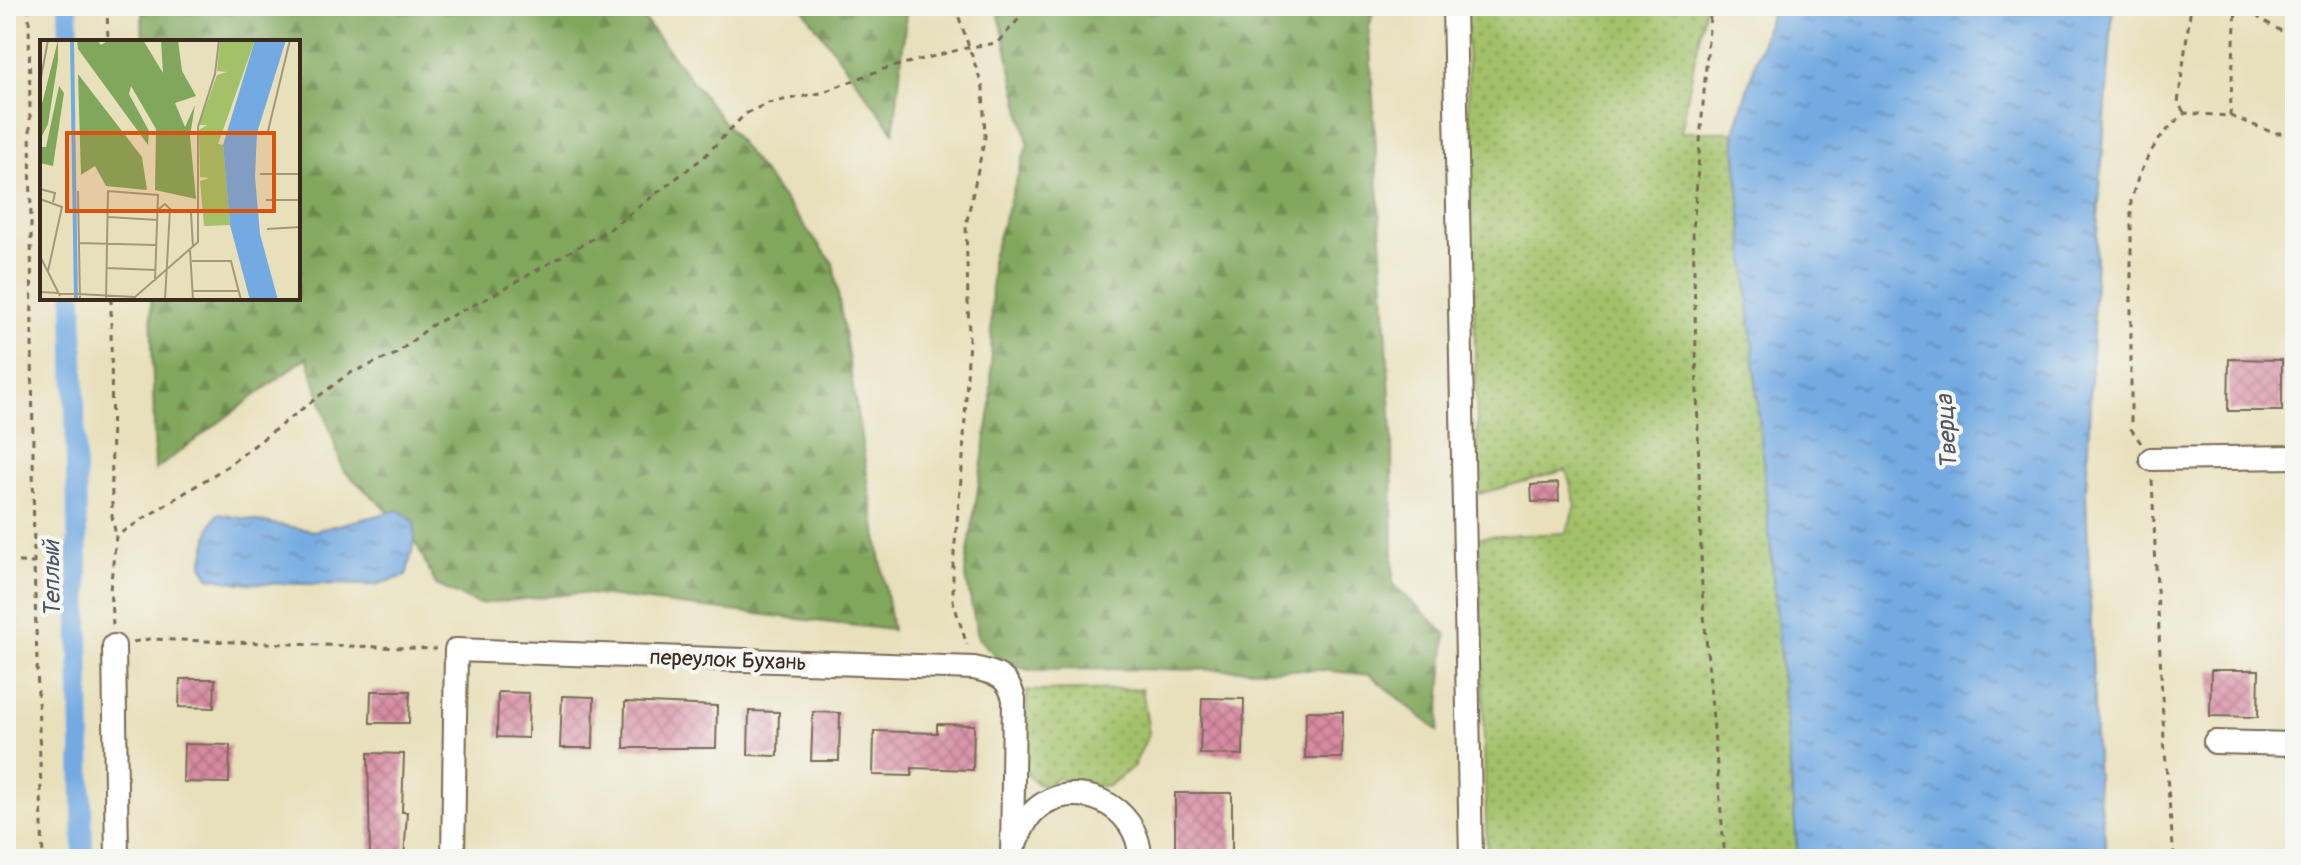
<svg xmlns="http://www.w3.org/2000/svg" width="2301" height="865" font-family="Pangolin,sans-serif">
<defs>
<pattern id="grass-dots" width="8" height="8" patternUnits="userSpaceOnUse" patternTransform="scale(2)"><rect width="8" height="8" fill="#a2c169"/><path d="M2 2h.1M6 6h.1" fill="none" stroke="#859d56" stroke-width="1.8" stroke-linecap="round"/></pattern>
<pattern id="forest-firs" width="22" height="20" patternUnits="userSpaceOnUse" patternTransform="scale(2)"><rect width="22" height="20" fill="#81a75d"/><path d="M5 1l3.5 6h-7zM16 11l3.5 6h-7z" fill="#6b884c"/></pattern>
<pattern id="water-ripples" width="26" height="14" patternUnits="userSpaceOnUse" patternTransform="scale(2)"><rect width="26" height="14" fill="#73aae2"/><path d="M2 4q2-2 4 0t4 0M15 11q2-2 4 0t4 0" fill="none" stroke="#608bb7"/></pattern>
<pattern id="building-cross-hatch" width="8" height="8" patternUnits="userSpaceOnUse" patternTransform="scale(2)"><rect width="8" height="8" fill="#d88ba3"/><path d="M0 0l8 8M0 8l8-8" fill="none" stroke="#b07284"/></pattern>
</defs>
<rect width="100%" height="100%" fill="#f6f6f2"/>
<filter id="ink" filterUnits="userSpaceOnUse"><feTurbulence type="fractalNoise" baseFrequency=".0125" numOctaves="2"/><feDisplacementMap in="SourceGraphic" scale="16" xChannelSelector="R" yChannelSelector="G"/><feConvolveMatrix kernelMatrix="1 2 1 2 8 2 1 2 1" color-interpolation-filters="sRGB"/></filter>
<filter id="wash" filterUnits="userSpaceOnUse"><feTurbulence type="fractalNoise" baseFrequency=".006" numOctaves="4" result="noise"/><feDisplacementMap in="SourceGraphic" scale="32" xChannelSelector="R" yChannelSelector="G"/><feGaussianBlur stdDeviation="1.8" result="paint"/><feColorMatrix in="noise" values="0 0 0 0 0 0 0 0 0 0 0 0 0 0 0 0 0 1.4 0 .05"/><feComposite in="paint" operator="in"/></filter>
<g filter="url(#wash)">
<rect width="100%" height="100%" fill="#e8e0bb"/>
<g fill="url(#grass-dots)" stroke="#6e7644" stroke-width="2">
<polygon points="1466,6 1705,6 1681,132 1734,132 1798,859 1487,859 1479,537 1566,533 1576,505 1566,470 1479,494"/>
<polygon points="1142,689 1149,733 1133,767 1108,786 1071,785 1057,777 1047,787 1036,783 1024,772 1027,691"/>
</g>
<g fill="url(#forest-firs)" stroke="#5e683e" stroke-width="2">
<polygon points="142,6 634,6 833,263 892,630 580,593 479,604 436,585 411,532 343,470 307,357 155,470 151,298 298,298 298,42 143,42"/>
<polygon points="801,6 907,6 894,132"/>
<polygon points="997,6 1375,6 1369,28 1392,431 1393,584 1446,634 1438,731 1370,675 1320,670 1071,669 1031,671 1000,660 978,638 965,572 991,404 992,257 1028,143"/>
</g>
<g fill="url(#water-ripples)" stroke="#576a80" stroke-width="2">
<polygon points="1773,6 2113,6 2097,232 2086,494 2097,784 2108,859 1798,859 1734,132"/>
<polygon points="398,510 414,521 415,541 406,576 375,585 241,583 209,577 202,565 211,525 218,514 314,531"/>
</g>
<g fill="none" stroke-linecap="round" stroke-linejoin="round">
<g stroke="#73aae2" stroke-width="20">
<polyline points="68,6 69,42"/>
<polyline points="73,298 83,859"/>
</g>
</g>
<g id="blocks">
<g fill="url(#building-cross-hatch)">
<polygon points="2229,359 2282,360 2282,411 2228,411"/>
<polygon points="1558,483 1559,501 1532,502 1531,485"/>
<polygon points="2211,670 2259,670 2258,717 2210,716"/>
<polygon points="180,679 215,679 214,708 179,707"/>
<polygon points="371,691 410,691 409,723 370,723"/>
<polygon points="498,692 529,693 528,738 497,737"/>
<polygon points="562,696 594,697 593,748 560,748"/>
<polygon points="1202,698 1244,699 1243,755 1200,754"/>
<polygon points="625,702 717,706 716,748 624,748"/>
<polygon points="749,711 779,712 778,756 748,755"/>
<polygon points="1306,711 1343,712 1342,758 1305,758"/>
<polygon points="813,712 840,713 839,761 811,761"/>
<polygon points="937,724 974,725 973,770 912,768 912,776 873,775 874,731 937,733"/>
<polygon points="184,744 230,745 229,783 183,782"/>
<polygon points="368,753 404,754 402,812 407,812 404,859 370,859"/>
<rect x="1175" y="793" width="57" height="66"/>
</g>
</g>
</g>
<g filter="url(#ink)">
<use href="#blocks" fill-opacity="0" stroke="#786a55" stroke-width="2"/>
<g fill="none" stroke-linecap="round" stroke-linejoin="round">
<g stroke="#786a55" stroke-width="26">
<g id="street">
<polyline points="1454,6 1471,859"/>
<polyline points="2151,459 2295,457"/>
<polyline points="114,646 117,859"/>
<polyline points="2215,742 2295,744"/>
<path d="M1015,844C1020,834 1025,820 1033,812C1073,773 1141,806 1140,859"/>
<path d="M453,859L456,650L974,668C996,673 1008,676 1014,699L1012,859"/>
</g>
</g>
<g stroke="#786a55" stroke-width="3" stroke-dasharray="6 6" stroke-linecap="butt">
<polyline points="29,6 34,563 43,859"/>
<polyline points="107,6 108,42"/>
<polyline points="955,6 983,88 985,137 966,225 969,338 963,458 953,564 953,601 967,645"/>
<polyline points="1001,6 1025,12"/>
<polyline points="1705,6 1710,16 1693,231 1702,591 1725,859"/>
<polyline points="2248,6 2259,18 2295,39"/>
<polyline points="1710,16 1719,6"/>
<polyline points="2184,112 2178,103 2191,6"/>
<polyline points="2230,116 2236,6"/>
<polyline points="111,298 112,516 116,536"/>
<path d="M2141,443L2131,429V201C2140,165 2156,137 2185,113L2230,116L2274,133H2295"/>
<polyline points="2152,480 2164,740 2174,859"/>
<polyline points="6,561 34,563"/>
<polyline points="113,625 110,590 116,536 226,467 348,374 396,354 432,325 484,300 610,229 704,157 745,114 768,103 821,93 880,70 970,47 997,43 1025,12 1078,6"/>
<polyline points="133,642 149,639 436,649"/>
</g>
<use href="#street" stroke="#fff" stroke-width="22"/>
</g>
</g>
<g text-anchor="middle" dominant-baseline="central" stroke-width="8" stroke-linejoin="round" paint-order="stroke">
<g font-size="22" fill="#3b2a1e" stroke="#f6f6f2">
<text transform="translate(728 660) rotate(2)">переулок Бухань</text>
</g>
<g font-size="24" font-style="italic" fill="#4f5763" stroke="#f6f6f2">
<text transform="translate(1947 432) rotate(-94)">Тверца</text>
<text transform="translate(52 579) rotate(-91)">Теплый</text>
</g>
</g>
<g transform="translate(40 40)">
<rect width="260" height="260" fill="#e8e0bb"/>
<path d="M180,0H215L178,104L183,105L190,185L164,186L160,141L169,138L160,137L159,90L167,85H159L177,35L187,32L177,31Z" fill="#a2c169"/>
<path d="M18,0V21L8,84L0,100V72ZM37,0H57L61,5L69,0H103L123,33L121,0H138L142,31L156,56L135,63L145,87L155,65L150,96L156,159L115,150L116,89L91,46L89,54L109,91L108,105L38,9ZM38,34L102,117L107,150L66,146L55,126L41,135ZM19,46L24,53L13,126L0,123V107H6Z" fill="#81a75d"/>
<path d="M215,0H246L217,93L215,137L220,194L238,260H210L190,185L183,105Z" fill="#73aae2"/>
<path fill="none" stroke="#73aae2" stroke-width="4" d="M32,0L36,260"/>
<path fill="none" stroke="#a3977c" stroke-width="2" d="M0,43L8,0M228,91L250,0M220,134H260M0,149L15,153L13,162M38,151L40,260M0,159L22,167L8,231M226,160H260M119,169L125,164L130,169L125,260M151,173L153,207M68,177L118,180M227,189L260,187M38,203L116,205M150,210L153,260M0,216L20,256M152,221H191L201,260M66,228L116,230M153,251H199M0,252L95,257L158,202V87L175,34L179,0M66,260L68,151L118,155L115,241"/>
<path fill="#d7540e" fill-opacity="0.15" stroke="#d7540e" stroke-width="4" d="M27,93H234V171H27Z"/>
<rect width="260" height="260" fill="none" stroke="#3b2a1e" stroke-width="4"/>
</g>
<rect width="2301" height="865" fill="none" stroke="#f6f6f2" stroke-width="32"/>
</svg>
